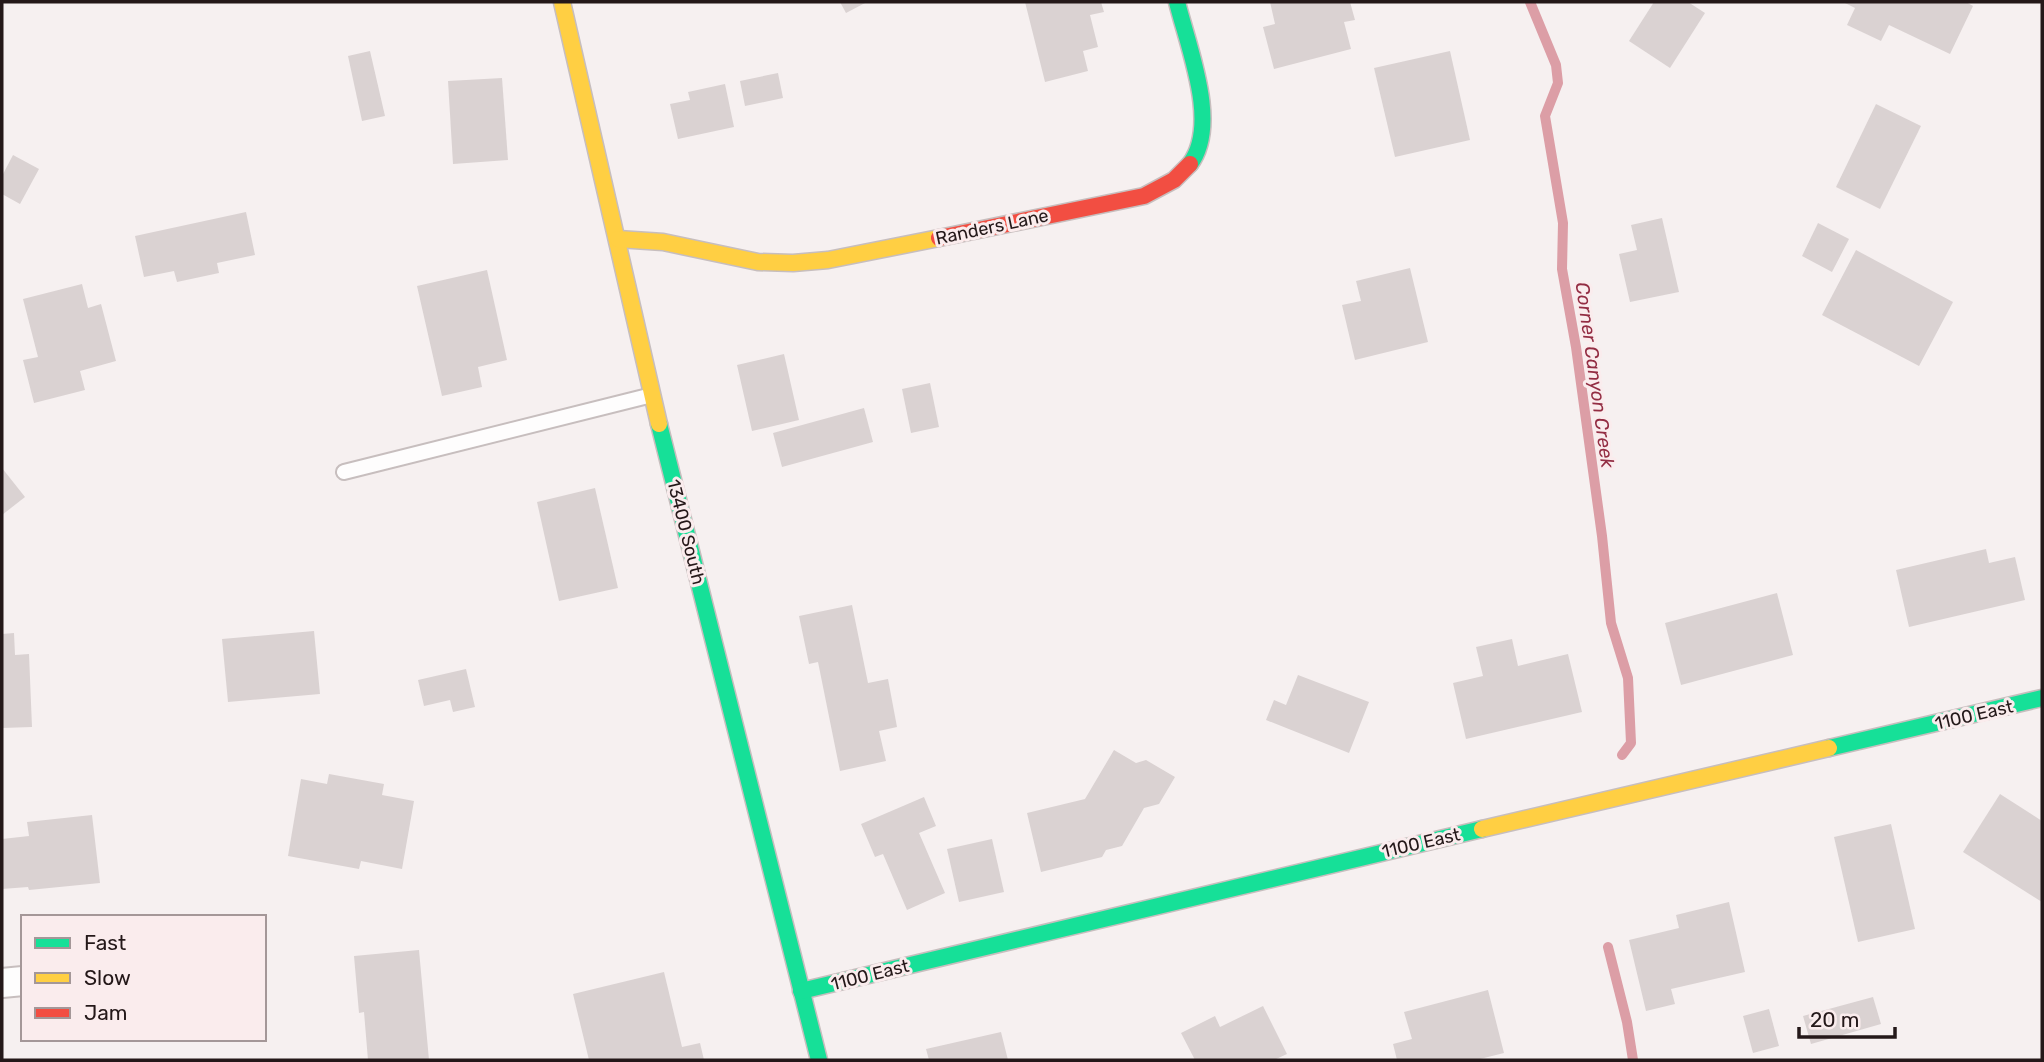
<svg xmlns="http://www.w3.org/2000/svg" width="2044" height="1062" font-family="Rubik,sans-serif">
<rect width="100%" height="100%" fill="#f6f0f0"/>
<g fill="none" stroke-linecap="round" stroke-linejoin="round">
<g stroke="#dc9ea6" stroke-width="10">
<polyline points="1530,2 1556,65 1558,83 1545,116 1563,223 1562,269 1576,347 1602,536 1611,623 1628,678 1631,743 1622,755"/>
<polyline points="1608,947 1627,1022 1633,1060"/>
</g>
</g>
<g fill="#dad2d2">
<polygon points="840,2 867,2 846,13"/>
<polygon points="1025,2 1101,2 1104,12 1090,15 1098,47 1083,51 1088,71 1045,82"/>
<polygon points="1270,2 1350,2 1355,20 1344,22 1351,49 1274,69 1263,27 1275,24"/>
<polygon points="1654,2 1688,2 1705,13 1670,68 1629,41"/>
<polygon points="1843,2 1966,2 1973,6 1950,54 1889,25 1881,41 1847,25 1855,8"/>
<polygon points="370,51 385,116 362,121 348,56"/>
<polygon points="1450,51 1470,140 1395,157 1374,68"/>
<polygon points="778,73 783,98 745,106 740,81"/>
<polygon points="502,78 508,160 453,164 448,81"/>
<polygon points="725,84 734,127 678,139 670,104 690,100 688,92"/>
<polygon points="1876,104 1921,126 1880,209 1836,187"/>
<polygon points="13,155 39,169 20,204 2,194 2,176"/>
<polygon points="246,212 255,255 217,263 219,273 177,282 174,271 144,277 135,236"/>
<polygon points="1662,218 1679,292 1630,302 1619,254 1637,250 1631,225"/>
<polygon points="1818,223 1849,239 1832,272 1802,256"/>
<polygon points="1856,250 1953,302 1919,366 1822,315"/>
<polygon points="1410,268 1428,342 1355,360 1342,305 1361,301 1356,281"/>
<polygon points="487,270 507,360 478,367 482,387 442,396 417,286"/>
<polygon points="82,284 88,308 101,304 116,361 80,371 85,390 34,403 23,360 38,357 23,299"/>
<polygon points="784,354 799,420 752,431 737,365"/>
<polygon points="930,383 939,427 911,433 902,389"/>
<polygon points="864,408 873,442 782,467 773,433"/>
<polygon points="2,468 25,497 2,515"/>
<polygon points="595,488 618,588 559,601 537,502"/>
<polygon points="1986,549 1989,563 2015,557 2025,600 1909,627 1896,570"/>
<polygon points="1777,593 1793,655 1681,685 1665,623"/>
<polygon points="852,605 868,683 888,679 897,727 879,731 886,761 840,771 818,662 809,664 799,616"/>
<polygon points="314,631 320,694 228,702 222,639"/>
<polygon points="14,633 15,655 29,654 32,727 2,728 2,634"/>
<polygon points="1512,639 1518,666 1568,654 1582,712 1466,739 1453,683 1483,676 1476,647"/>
<polygon points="466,669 475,707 453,712 450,700 424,706 418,680"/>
<polygon points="1298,675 1369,702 1349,753 1266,720 1274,700 1286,705"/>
<polygon points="1114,750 1136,763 1146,760 1175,777 1159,804 1144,808 1122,846 1106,850 1102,857 1041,872 1027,813 1085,799"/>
<polygon points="329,774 384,784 382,795 414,801 402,869 361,861 359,869 288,856 301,779 327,784"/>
<polygon points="2000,794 2042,821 2042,902 1963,852"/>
<polygon points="924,797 936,826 919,833 945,893 907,910 883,854 875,857 861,824"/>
<polygon points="92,815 100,883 29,890 28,887 2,889 2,839 29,836 27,822"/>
<polygon points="1891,824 1915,929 1858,942 1834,837"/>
<polygon points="992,839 1004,892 959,902 947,849"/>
<polygon points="1729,902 1745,972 1671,989 1675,1004 1646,1011 1629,940 1679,928 1676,915"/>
<polygon points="419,950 429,1060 368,1060 364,1012 359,1013 354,956"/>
<polygon points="664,972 682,1047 700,1043 704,1060 589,1060 573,994"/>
<polygon points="1488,990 1504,1053 1476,1060 1397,1060 1393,1044 1412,1039 1404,1012"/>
<polygon points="1873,997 1881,1024 1811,1044 1803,1016"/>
<polygon points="1263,1006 1287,1054 1274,1060 1195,1060 1181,1033 1215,1016 1220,1027"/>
<polygon points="1769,1009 1779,1046 1753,1053 1743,1016"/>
<polygon points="1001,1032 1008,1060 929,1060 926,1049"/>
</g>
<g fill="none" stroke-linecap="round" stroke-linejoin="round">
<g stroke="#c7bebe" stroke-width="18">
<polyline id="lane" points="344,472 652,395"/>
</g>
<g stroke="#c7bebe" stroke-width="32">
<polyline id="street" points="2,983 23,981"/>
</g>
<g stroke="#c7bebe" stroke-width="19">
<g id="fast">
<path d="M1177,2C1188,47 1220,124 1190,164"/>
<polyline points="659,424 819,1060"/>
<polyline points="1829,748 2042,698"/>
<polyline points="801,991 1482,829"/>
</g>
</g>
<g stroke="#c7bebe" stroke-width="19">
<g id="slow">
<polyline points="562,2 659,424"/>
<polyline points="618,239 663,242 758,262 793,263 828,260 939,238"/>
<polyline points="1482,829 1829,748"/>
</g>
</g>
<g stroke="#c7bebe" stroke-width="19">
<polyline id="jam" points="939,238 1144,196 1174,180 1190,164"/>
</g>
<use href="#lane" stroke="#fefdfd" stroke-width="14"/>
<use href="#street" stroke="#fefdfd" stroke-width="28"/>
<use href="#fast" stroke="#16e098" stroke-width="16"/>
<use href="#slow" stroke="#ffcf43" stroke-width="16"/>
<use href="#jam" stroke="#f24e42" stroke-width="16"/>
</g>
<g text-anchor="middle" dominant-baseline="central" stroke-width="6" stroke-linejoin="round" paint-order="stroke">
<g font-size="18" fill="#241819" stroke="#faeced">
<text transform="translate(992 227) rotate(-12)">Randers Lane</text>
<text transform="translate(686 532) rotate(76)">13400 South</text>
<text transform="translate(1974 715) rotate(-13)">1100 East</text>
<text transform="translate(1421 843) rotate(-13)">1100 East</text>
<text transform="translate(870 975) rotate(-14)">1100 East</text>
</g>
<g font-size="19" font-style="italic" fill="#932d43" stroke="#faeced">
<text transform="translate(1595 375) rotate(82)">Corner Canyon Creek</text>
</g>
</g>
<rect width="2044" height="1062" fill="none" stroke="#241819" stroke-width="7"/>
<rect x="21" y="915" width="245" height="126" fill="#faeced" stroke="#a49798" stroke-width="2"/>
<rect x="35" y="938" width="35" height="10" fill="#16e098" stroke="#a49798" stroke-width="2"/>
<text x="84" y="950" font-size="21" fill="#241819">Fast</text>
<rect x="35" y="973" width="35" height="10" fill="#ffcf43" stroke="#a49798" stroke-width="2"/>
<text x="84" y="985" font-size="21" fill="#241819">Slow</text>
<rect x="35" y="1008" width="35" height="10" fill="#f24e42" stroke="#a49798" stroke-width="2"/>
<text x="84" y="1020" font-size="21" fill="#241819">Jam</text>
<path d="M1799 1027v10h96v-10" fill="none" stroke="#241819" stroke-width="3.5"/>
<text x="1810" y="1027" font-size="21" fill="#241819" stroke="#faeced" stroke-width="5" paint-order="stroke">20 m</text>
</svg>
